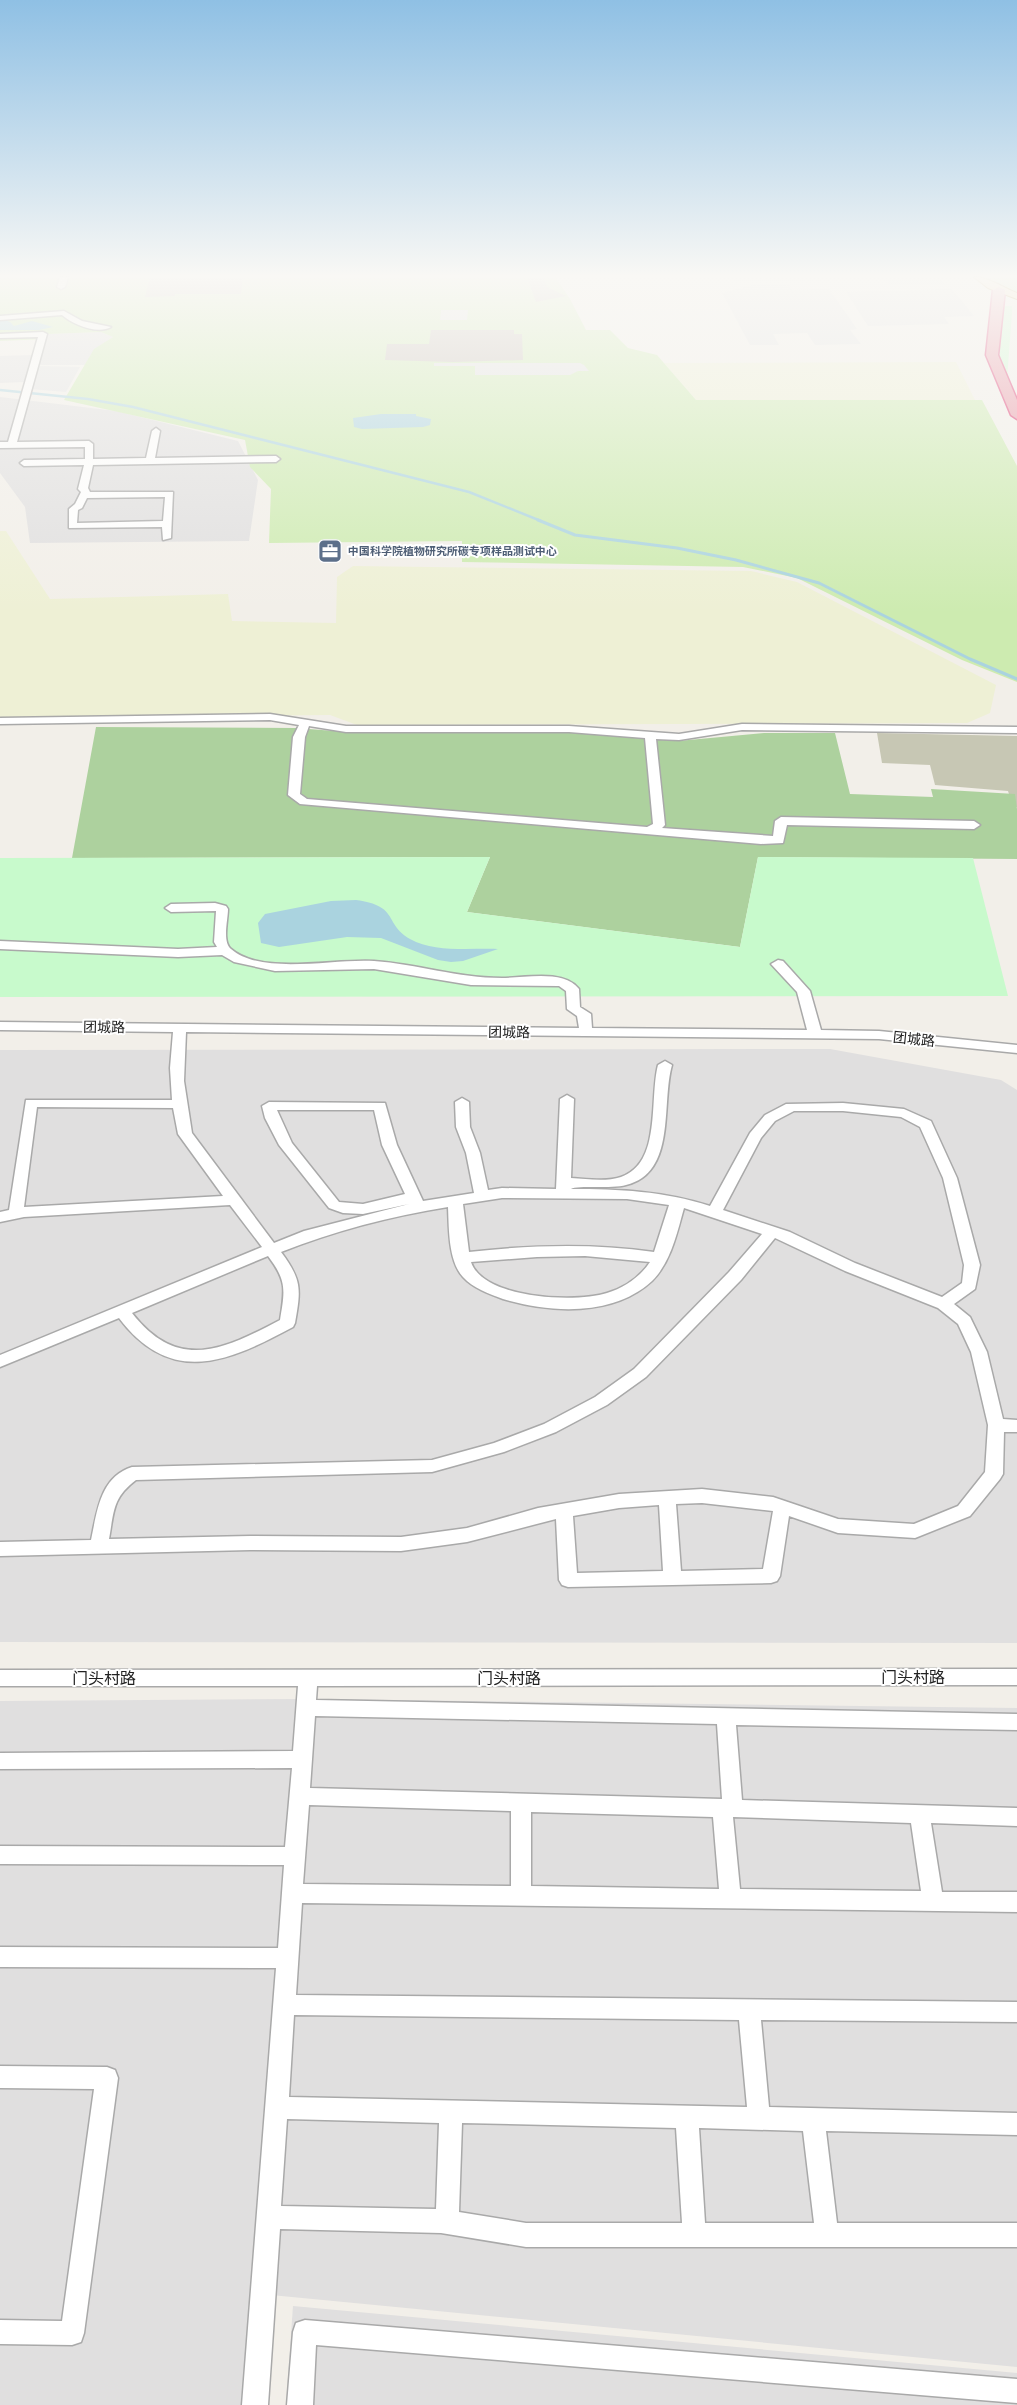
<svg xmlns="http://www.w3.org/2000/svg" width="1017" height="2405" font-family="Mulish,'Noto Sans SC',sans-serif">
<rect width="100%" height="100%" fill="#f2efe9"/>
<g fill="#e0dfdf">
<polygon points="101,332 113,337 95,349 85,365 38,365 48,334"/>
<polygon points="33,355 24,382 0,383 0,356"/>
<polygon points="0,397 116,411 238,441 258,480 249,541 30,543 25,507 0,473"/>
<polygon points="830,1049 1001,1080 1017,1090 1017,1643 0,1642 0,1050"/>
<polygon points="307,1699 1017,1708 1017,2367 271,2295 264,2405 0,2405 0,1701"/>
<polygon points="293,2306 1017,2373 1017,2405 286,2405"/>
</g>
<polygon fill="#c7c7b4" points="877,733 1017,736 1017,807 1013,807 1008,791 935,785 930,765 882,763"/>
<g fill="#eef0d5">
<polygon points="956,362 975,400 696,400 664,363"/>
<polygon points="0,531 6,531 50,599 228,594 232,621 336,623 337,577 353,566 751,571 797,582 996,685 990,713 967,723 357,725 330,715 0,718"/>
</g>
<g fill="#cdebb0">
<polygon points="0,277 561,277 556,278 570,299 586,330 610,330 628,348 657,355 696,400 982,400 1017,466 1017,682 962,660 797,578 743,567 462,562 462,541 269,543 271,489 250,467 245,440 64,400 94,349 113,337 101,332 48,334 46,339 0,341"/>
<polygon points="988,277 1017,277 1017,292 999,285"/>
</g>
<polygon fill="#add19e" points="96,727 296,728 347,732 576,733 678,741 764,733 835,733 850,794 933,797 931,789 1015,794 1017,809 1017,859 758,857 740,947 467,912 490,857 72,858"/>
<g fill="#c8facc">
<polygon points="1004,306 1012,306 1012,313 1007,379 999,357"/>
<polygon points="490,857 467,912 740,947 758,857 973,858 1008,996 0,997 0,858"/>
</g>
<g fill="#e2e2e2">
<polygon points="731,277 836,277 838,280 735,281"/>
<polygon points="840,277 938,277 944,284 889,285 885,279 842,280"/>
<polygon points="752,285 789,285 792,290 829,289 857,329 850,330 861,344 815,345 807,333 773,334 779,345 750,345 722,293"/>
<polygon points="952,289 974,316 944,317 949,324 868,326 846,292"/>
<polygon points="441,310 468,310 467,320 440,320"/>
<polygon points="434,363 580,363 584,365 589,371 578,371 570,375 475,375 475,366 434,366"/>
<polygon points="37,366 80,367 66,392 30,389"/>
</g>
<g fill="#aad3df">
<polygon points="3,319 10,322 14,326 32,321 53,327 39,330 0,330 0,320"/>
<polygon points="381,414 416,414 416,416 431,419 430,425 423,427 362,429 354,427 353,418"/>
<path d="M356,900C400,906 383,923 410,939C435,953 470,948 498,949L463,961L451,962L438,960L381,938L347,937L279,947L261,943L258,923L265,914L331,901Z"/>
</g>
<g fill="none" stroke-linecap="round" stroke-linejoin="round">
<polyline stroke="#aad3df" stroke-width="2.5" points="0,390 88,399 133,407 469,492 541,521"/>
<polyline stroke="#aad3df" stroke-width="3" points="538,520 575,535 677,548 736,560 819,583 970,659 1017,679"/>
</g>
<g fill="#c7bfb8">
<polygon points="150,277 243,277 241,294 175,294 175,296 145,297"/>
<polygon points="527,277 543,277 547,287 566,296 536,302"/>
<polygon points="431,330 514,330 514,334 522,334 523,360 453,362 385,360 387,344 429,344"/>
</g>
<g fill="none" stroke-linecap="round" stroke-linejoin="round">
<g stroke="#a9a9a9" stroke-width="3">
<g id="minor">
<polygon points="60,277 68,277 65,287 61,289 57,287"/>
<path d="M64,311L82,321L111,327C98,335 72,324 62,315L0,320V316Z"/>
<path d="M43,332L47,334L17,442L89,441L93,444V459L146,458L152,431L156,428L160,431L155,458L276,456L280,459L276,462L93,465L88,488L90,492H173L171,538L163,540L162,527L69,528V509L75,504L81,492L78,489L84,465L24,466L20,463L24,460L85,459V447L0,448V442H8L38,337L0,338V334ZM165,497L163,521L77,523L78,510L82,508L87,498Z"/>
<path d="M270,714L346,726H569L679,734L742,724L1017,727V733L742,730L679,740L656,739L665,825L662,828L773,836L775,821L781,817L974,821L980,825L974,829L787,825L783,843L761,844L300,804L288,795L293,737L299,725L270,720L0,724V718ZM309,726L346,732H569L645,738L653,824L647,827L307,799L300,794L305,737Z"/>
<path d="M215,903L226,906L228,909C228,920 222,942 231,949C262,976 335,958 374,961C417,964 458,978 502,978C524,978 564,969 579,989L580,1007L591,1014L592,1028L807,1030L797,992L771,964L778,960L783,961L810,991L821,1030L879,1031L1017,1045V1053L879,1039L186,1032L184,1081L192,1133L274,1243L304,1231L409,1204L363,1214L343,1213L329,1208L279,1145L265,1118L262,1106L269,1102L385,1103L397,1145L423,1201L474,1193L466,1153L456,1127L455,1102L462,1098L469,1102L470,1127L480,1153L488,1190L502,1188L556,1189L560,1099L567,1095L574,1099L571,1178C587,1179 606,1182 621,1177C662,1163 649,1099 658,1065L665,1061L672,1065C661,1103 677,1173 626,1185C612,1189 577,1185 571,1189C619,1189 664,1191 710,1206L750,1133L765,1115L786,1104L843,1103L904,1109L931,1121L957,1178L980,1265L975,1289L954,1304L970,1317L987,1352L1003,1419L1017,1420V1432H1004L1003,1474L1000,1479L970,1516L915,1538L838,1533L789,1516L780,1576L777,1581L771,1583L568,1587L562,1585L559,1580L556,1519L467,1542L401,1551L250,1550L0,1556V1542L91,1540C97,1512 100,1477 132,1467L432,1460L494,1443L544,1424L595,1397L634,1369L729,1272L762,1234L684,1208C677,1233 671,1262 652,1281C613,1317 550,1313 503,1299C489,1294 473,1288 463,1277C448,1261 449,1227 448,1207C391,1216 334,1231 281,1252C302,1280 301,1289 295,1323L293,1327C228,1362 171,1387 119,1318L0,1367V1355L262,1247L230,1205L24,1217L0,1222V1212L9,1210L26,1100H172L170,1068L173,1032L0,1030V1022L579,1028L577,1016L567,1009L566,991L559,986L471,985L374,969L275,971L234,962L222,955L178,957L0,949V941L178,949L217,947L214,942L216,911L171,912L165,908L171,904ZM37,1107L173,1108L178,1134L223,1196L24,1207ZM277,1110H374L382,1145L405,1194L363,1204L339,1202L292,1143ZM794,1111H843L901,1117L920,1127L943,1178L964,1265L962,1283L942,1297L855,1263L790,1232L723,1210L761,1138L775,1121ZM502,1198L627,1199L669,1205L654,1252C592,1243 531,1245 469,1252L463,1204ZM775,1238L845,1271L938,1308L958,1324L971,1352L988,1425L985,1472L958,1506L914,1524L838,1519L773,1497L702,1489L619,1494L538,1508L467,1528L401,1537L250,1536L109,1539C114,1512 112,1498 136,1480L432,1472L504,1452L556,1432L607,1405L646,1377L741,1280ZM268,1256C287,1281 285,1290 280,1320C223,1350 178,1372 132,1313ZM585,1256L650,1262C640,1277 624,1288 607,1293C576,1303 483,1299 471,1262L537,1257ZM702,1503L773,1511L763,1569L681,1571L676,1504ZM659,1505L663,1571L577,1573L573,1516L619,1508Z"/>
<path d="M1017,1669V1685L317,1686L316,1700L1017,1714V1730L736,1725L742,1800L1017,1808V1826L931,1823L942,1892H1017V1912L302,1903L296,1995L1017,2002V2022L761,2020L769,2107L1017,2113V2135L826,2131L837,2223H1017V2247H526L441,2233L280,2229L268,2405H242L276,1968L0,1967V1947L278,1948L284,1865L0,1864V1846L285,1847L292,1768L0,1769V1753L293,1751L298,1686H0V1670ZM315,1716L717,1724L722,1799L310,1788ZM309,1805L511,1811V1886L303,1884ZM531,1812L713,1817L719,1889L531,1886ZM733,1817L911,1823L921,1891L740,1889ZM294,2015L739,2020L747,2107L289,2097ZM287,2119L439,2123L436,2209L281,2206ZM462,2123L676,2128L682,2223H526L459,2212ZM699,2128L803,2131L814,2223H705Z"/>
<polygon points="0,2066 107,2067 115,2070 118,2078 84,2333 81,2342 72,2345 0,2344 0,2320 62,2321 94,2089 0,2088"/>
<polygon points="305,2320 1017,2379 1017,2403 316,2345 313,2405 287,2405 293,2332 296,2323"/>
</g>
</g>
<g stroke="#a06b00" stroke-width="2">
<path id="major" d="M974,277C986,276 1004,288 1017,293V299L988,288Z"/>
</g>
<g stroke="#dc2a67" stroke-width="3">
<polygon id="highway" points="999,287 1005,290 998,355 1017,400 1017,419 1011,415 986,355 993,290"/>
</g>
<use href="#minor" fill="#fff" fill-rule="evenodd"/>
<use href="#major" fill="#fcd6a4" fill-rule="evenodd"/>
<use href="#highway" fill="#e892a2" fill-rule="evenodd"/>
</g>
<linearGradient id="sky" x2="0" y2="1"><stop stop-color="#8fc0e4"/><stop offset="0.45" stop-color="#f9f8f5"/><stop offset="1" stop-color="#f9f8f5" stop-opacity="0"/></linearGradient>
<rect width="1017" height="613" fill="url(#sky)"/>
<defs>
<g id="office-square" transform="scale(1.25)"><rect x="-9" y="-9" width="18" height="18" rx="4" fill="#5c6f8a" stroke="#fff"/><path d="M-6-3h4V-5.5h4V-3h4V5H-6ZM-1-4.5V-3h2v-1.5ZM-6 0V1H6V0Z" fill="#fff"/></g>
</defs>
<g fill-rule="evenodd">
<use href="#office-square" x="330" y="551"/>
</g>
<g text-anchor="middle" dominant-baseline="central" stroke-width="4" stroke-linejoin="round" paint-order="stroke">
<g font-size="11" font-weight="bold" fill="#4e5e75" stroke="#fff" text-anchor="start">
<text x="348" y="551">中国科学院植物研究所碳专项样品测试中心</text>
</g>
<g font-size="14" fill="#222" stroke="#fff">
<text transform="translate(104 1027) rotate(1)">团城路</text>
<text transform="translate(509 1032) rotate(1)">团城路</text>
<text transform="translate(914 1039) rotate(6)">团城路</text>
</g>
<g font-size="16" fill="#222" stroke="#fff">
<text x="913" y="1677">门头村路</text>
<text x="104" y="1678">门头村路</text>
<text x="509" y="1678">门头村路</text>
</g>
</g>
</svg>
